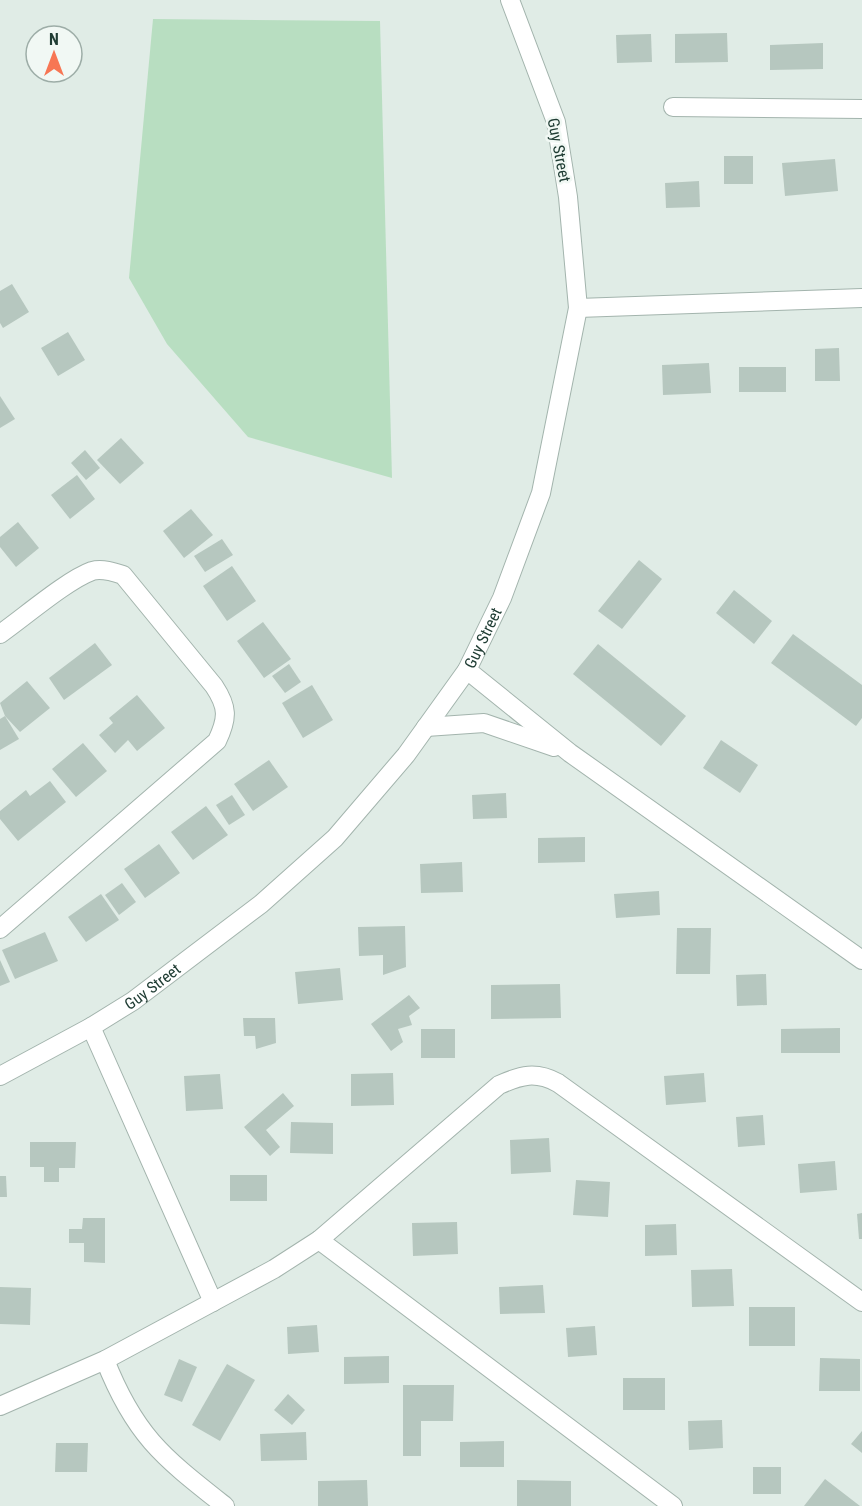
<svg xmlns="http://www.w3.org/2000/svg" width="862" height="1506" font-family="'Roboto Condensed',sans-serif">
<rect width="100%" height="100%" fill="#e0ece6"/>
<polygon fill="#b8dec1" points="153,19 380,21 392,478 248,437 167,344 129,278"/>
<g fill="#b6c7bf">
<polygon points="727,33 728,62 675,63 675,34"/>
<polygon points="651,34 652,62 617,63 616,35"/>
<polygon points="823,43 823,69 770,70 770,45"/>
<rect x="724" y="156" width="29" height="28"/>
<polygon points="835,159 838,191 785,196 782,163"/>
<polygon points="699,181 700,207 666,208 665,183"/>
<polygon points="12,284 29,312 3,328 0,323 0,291"/>
<polygon points="68,332 85,360 58,376 41,348"/>
<polygon points="839,348 840,381 815,381 815,349"/>
<polygon points="709,363 711,393 663,395 662,365"/>
<rect x="739" y="367" width="47" height="25"/>
<polygon points="0,396 15,419 0,428"/>
<polygon points="121,438 144,463 120,484 97,460"/>
<polygon points="85,450 100,468 86,480 71,463"/>
<polygon points="77,475 95,499 70,519 51,495"/>
<polygon points="191,509 213,535 184,558 163,531"/>
<polygon points="18,522 39,548 16,567 0,547 0,537"/>
<polygon points="222,539 233,555 205,572 194,556"/>
<polygon points="639,560 662,579 622,629 598,611"/>
<polygon points="232,566 256,601 227,621 203,586"/>
<polygon points="734,590 772,621 754,644 716,613"/>
<polygon points="263,622 291,659 264,678 237,641"/>
<polygon points="793,634 862,685 862,718 856,726 771,663"/>
<polygon points="95,643 112,665 64,700 49,678"/>
<polygon points="598,644 686,716 661,746 573,674"/>
<polygon points="289,664 301,682 285,693 272,676"/>
<polygon points="27,681 50,708 20,732 5,716 0,703"/>
<polygon points="312,685 333,720 303,738 282,703"/>
<polygon points="137,695 165,728 137,751 128,740 115,753 99,735 113,723 109,718"/>
<polygon points="5,716 19,739 0,750 0,719"/>
<polygon points="721,740 758,765 740,793 703,768"/>
<polygon points="83,743 107,771 76,797 52,769"/>
<polygon points="269,760 288,787 253,811 234,784"/>
<polygon points="50,781 66,802 18,841 0,819 0,811 26,790 30,796"/>
<polygon points="506,793 507,818 473,819 472,795"/>
<polygon points="232,795 245,815 229,825 216,805"/>
<polygon points="206,806 228,835 193,860 171,832"/>
<polygon points="585,837 585,862 538,863 538,838"/>
<polygon points="159,844 180,873 145,898 124,869"/>
<polygon points="462,862 463,892 421,893 420,864"/>
<polygon points="122,883 136,902 119,915 105,895"/>
<polygon points="659,891 660,915 616,918 614,894"/>
<polygon points="101,894 119,920 86,942 68,917"/>
<polygon points="405,926 406,967 383,975 383,955 359,956 358,927"/>
<polygon points="677,928 711,928 710,974 676,974"/>
<polygon points="45,932 58,961 15,979 2,950"/>
<polygon points="0,960 10,982 0,986"/>
<polygon points="340,968 343,1000 298,1004 295,972"/>
<polygon points="766,974 767,1005 737,1006 736,975"/>
<polygon points="560,984 561,1018 491,1019 491,985"/>
<polygon points="409,995 420,1008 409,1016 412,1025 398,1029 403,1042 391,1051 371,1024"/>
<polygon points="243,1018 275,1018 276,1043 256,1049 255,1036 244,1036"/>
<polygon points="840,1028 840,1053 781,1053 781,1029"/>
<rect x="421" y="1029" width="34" height="29"/>
<polygon points="393,1073 394,1105 351,1106 351,1074"/>
<polygon points="704,1073 706,1102 666,1105 664,1076"/>
<polygon points="220,1074 223,1109 186,1111 184,1076"/>
<polygon points="283,1093 294,1106 266,1130 280,1147 270,1156 244,1127"/>
<polygon points="763,1115 765,1145 738,1147 736,1117"/>
<polygon points="291,1122 333,1123 333,1154 290,1153"/>
<polygon points="549,1138 551,1172 511,1174 510,1140"/>
<polygon points="30,1142 76,1142 75,1168 59,1168 59,1182 44,1182 44,1167 30,1167"/>
<polygon points="835,1161 837,1190 800,1193 798,1164"/>
<rect x="230" y="1175" width="37" height="26"/>
<polygon points="0,1176 6,1176 7,1197 0,1197"/>
<polygon points="576,1180 610,1182 608,1217 573,1215"/>
<polygon points="862,1213 862,1239 859,1239 857,1214"/>
<polygon points="83,1218 105,1218 105,1263 84,1262 84,1243 69,1243 69,1229 82,1229"/>
<polygon points="457,1222 458,1254 413,1256 412,1223"/>
<polygon points="676,1224 677,1255 645,1256 645,1225"/>
<polygon points="732,1269 734,1306 692,1307 691,1270"/>
<polygon points="543,1285 545,1313 500,1314 499,1287"/>
<polygon points="0,1287 31,1288 30,1325 0,1324"/>
<rect x="749" y="1307" width="46" height="39"/>
<polygon points="317,1325 319,1352 288,1354 287,1327"/>
<polygon points="595,1326 597,1355 568,1357 566,1328"/>
<polygon points="389,1356 389,1383 344,1384 344,1357"/>
<polygon points="820,1358 860,1359 860,1391 819,1391"/>
<polygon points="179,1359 197,1367 182,1402 164,1395"/>
<polygon points="227,1364 255,1380 220,1441 192,1425"/>
<rect x="623" y="1378" width="42" height="32"/>
<polygon points="403,1385 454,1385 453,1421 421,1421 421,1456 403,1456"/>
<polygon points="288,1394 305,1410 292,1425 274,1410"/>
<polygon points="722,1420 723,1448 689,1450 688,1421"/>
<polygon points="862,1431 862,1453 851,1444"/>
<polygon points="306,1432 307,1460 261,1461 260,1434"/>
<polygon points="504,1441 504,1467 460,1467 460,1442"/>
<polygon points="56,1443 88,1443 87,1472 55,1472"/>
<rect x="753" y="1467" width="28" height="27"/>
<polygon points="825,1479 860,1506 804,1506"/>
<polygon points="367,1480 368,1506 318,1506 318,1481"/>
<polygon points="517,1480 571,1481 571,1506 517,1506"/>
</g>
<g fill="none" stroke-linecap="round" stroke-linejoin="round">
<g stroke="#a3b4ad" stroke-width="20">
<g id="minor">
<polyline points="673,107 862,109"/>
<polyline points="578,308 862,298"/>
<path d="M0,634C23,618 67,580 92,571C102,568 114,572 123,575L214,686C228,707 228,718 217,741L0,929"/>
<polyline points="467,670 570,753 862,960"/>
<polyline points="426,727 484,723 554,747"/>
<polyline points="91,1027 213,1302"/>
<path id="s1" d="M0,1076L91,1027L133,1001L261,904L335,838L406,755L467,670L502,598L541,493L578,308L568,197L556,122L510,0"/>
<polyline points="319,1240 673,1506"/>
<path d="M105,1360C135,1436 163,1457 225,1506"/>
<path d="M0,1406L105,1360L274,1269L319,1240L499,1085C521,1075 536,1071 558,1083L862,1302"/>
</g>
</g>
<use href="#minor" stroke="#fff" stroke-width="18"/>
</g>
<g text-anchor="middle" dominant-baseline="central" stroke-width="5" stroke-linejoin="round" paint-order="stroke">
<g font-size="16" fill="#203d34" stroke="#f1f8f4">
<text transform="translate(559 150) rotate(79)">Guy Street</text>
<text stroke="none"><textPath href="#s1" startOffset="662">Guy Street</textPath></text>
<text stroke="none"><textPath href="#s1" startOffset="177">Guy Street</textPath></text>
</g>
</g>
<g transform="translate(54 54)"><circle r="28" fill="#f1f8f4" stroke="#9dada7" stroke-width="1.5"/>
<path d="M0-4.5L10 22L0 15L-10 22Z" fill="#f77654"/>
<text y="-9" font-size="16" font-weight="bold" text-anchor="middle" fill="#203d34">N</text>
</g>
</svg>
